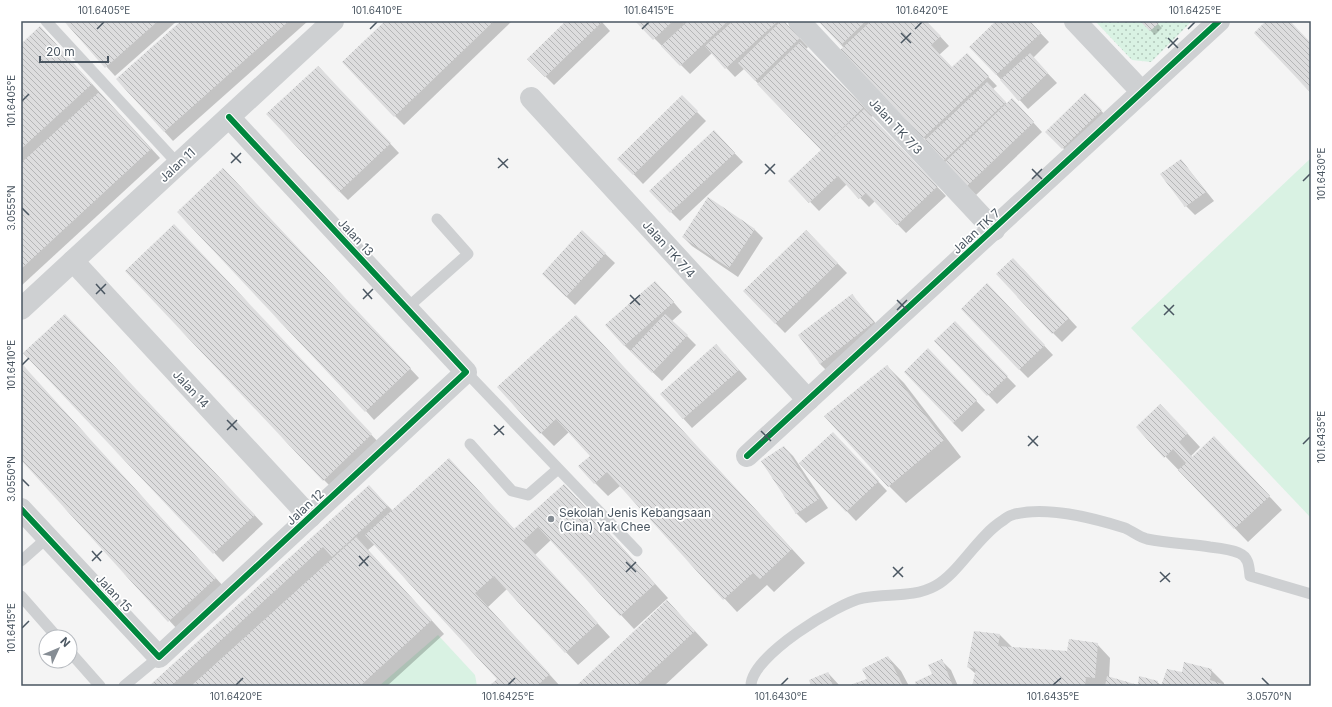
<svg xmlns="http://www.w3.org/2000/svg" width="1332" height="707" font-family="Inter,sans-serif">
<defs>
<pattern id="park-dots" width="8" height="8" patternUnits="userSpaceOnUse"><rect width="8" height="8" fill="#d9f2e3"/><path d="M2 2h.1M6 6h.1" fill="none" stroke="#b2c7bb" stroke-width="1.8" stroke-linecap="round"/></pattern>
<pattern id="building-back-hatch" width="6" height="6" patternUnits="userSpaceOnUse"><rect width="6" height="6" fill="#ddddde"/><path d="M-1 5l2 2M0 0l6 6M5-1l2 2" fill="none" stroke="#b5b6b7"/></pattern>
</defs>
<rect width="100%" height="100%" fill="#f4f4f4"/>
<g fill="#d9f2e3">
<polygon points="1311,158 1311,518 1131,328"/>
<polygon points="438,635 475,675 477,686 379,686"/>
</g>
<polygon fill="url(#park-dots)" points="1095,21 1192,21 1151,62 1132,60"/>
<g fill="#0003">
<polygon points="65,21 177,21 115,76"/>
<polygon points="182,21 308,21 173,141 117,79"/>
<polygon points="386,21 512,21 404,125 395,116"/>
<polygon points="567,21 601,21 610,31 554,85 528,59"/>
<polygon points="637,21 783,21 808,47 806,49 873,116 871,117 946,196 906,233 875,201 869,207 847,184 819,211 790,181 823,150 744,69 735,77 712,53 690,74"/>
<polygon points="819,21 926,21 949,46 939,55 952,69 976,64 997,86 993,89 1007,104 1021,109 1042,132 976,195 945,163 926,140 842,50 844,48"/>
<polygon points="998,21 1029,21 1049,42 1033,58 1057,83 1028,109 971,47"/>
<polygon points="1145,21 1155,21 1162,28 1155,35 1143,23"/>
<polygon points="49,37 160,158 21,286 21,45"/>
<polygon points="327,76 399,153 348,200 339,191"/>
<polygon points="1085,94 1110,120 1072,157 1047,132"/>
<polygon points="682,97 706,121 643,184 619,159"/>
<polygon points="723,141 743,162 680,221 671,212"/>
<polygon points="1181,160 1214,201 1195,215 1186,206"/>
<polygon points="232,178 419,378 374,420 366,411"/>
<polygon points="754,229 763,238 738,277 692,246 683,237"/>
<polygon points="806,231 847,273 785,333 744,291"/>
<polygon points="582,232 615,263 575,305 552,283"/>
<polygon points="183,235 380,444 333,489 324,480"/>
<polygon points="1022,268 1077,327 1062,342 1053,333"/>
<polygon points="664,291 682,312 672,321 696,345 662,381 625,346 606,325"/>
<polygon points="996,294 1053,355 1028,378 1019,369"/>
<polygon points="852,295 883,332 829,373 820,364"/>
<polygon points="576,316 805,563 774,592 767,585 737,612 620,486 608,496 579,467 591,456 569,432 554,446 541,433"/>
<polygon points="955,323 1016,386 997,404 936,341"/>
<polygon points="74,324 263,524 223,562 25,353"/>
<polygon points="725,354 747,379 692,428 661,394"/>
<polygon points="936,359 985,410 962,432 953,423"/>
<polygon points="21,364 224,587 178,630 21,459"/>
<polygon points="887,366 904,383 961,457 906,503 889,486"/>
<polygon points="1174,419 1200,447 1191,456 1193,458 1214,437 1282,510 1248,542 1137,427"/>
<polygon points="842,442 887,491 856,521 801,463"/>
<polygon points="784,447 793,456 828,508 806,523 797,514 763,461"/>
<polygon points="449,459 515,530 577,498 668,598 634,629 551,540 535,555 610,637 578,665 507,589 488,607 560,686 491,686 498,679 375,544 368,550 444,634 387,686 151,686 369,487 393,511"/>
<polygon points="680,615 708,645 664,686 577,686"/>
<polygon points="1000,635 1013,648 1068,652 1097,644 1110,658 1109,678 1138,686 973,686 976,674 968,667"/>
<polygon points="888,657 901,671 909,686 850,686 868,679"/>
<polygon points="942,661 951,670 958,686 917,686 934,674"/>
<polygon points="1211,670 1224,683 1224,685 1227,686 1162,686 1182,674"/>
<polygon points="828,673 840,686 812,686"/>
<polygon points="1157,682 1162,686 1138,686"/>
</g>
<g fill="url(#building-back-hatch)">
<polygon points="64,21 158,21 105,68"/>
<polygon points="181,21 289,21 164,132 116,79"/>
<polygon points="385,21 494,21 394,117 342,62"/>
<polygon points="566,21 603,21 545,77 527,59"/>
<polygon points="635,21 673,21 653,40"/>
<polygon points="688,21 728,21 680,66 661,46"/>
<polygon points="733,21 778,21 725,69 705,46"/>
<polygon points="781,21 784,21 800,38 755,81 738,63"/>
<polygon points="818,21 866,21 841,45"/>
<polygon points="871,21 926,21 941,36 931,45 952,67 967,53 989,76 923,138 840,50"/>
<polygon points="996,21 1030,21 1041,33 996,75 969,47"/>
<polygon points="1144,21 1156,21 1159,23 1150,31 1142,23"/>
<polygon points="1266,21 1290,21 1311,43 1311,93 1254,33"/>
<polygon points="40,26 92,84 21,149 21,44"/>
<polygon points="800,42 864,107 822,148 864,109 938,186 897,225 866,193 859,199 838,176 809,203 788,181 821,150 757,84"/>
<polygon points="1030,53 1048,73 1019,101 1000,80"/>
<polygon points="318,66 391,143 339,192 266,114"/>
<polygon points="987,82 1006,102 943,161 924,141"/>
<polygon points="99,92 151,149 21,269 21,163"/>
<polygon points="1085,93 1102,110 1062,149 1045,132"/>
<polygon points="682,95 698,111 633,175 617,159"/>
<polygon points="1012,98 1034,122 966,187 944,163"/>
<polygon points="714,130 735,153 670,213 649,191"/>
<polygon points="1181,159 1206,192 1185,207 1160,174"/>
<polygon points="223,168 411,368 365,412 177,212"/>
<polygon points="708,197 755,229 729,268 682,237"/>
<polygon points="174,224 372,434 323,481 125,271"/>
<polygon points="582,230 606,253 566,297 542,274"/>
<polygon points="806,230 838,263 775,324 743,291"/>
<polygon points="1013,258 1069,318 1052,334 996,274"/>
<polygon points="655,281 674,302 624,346 605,325"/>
<polygon points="987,283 1045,345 1019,370 961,309"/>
<polygon points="852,294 874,322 820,364 798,335"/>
<polygon points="65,314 255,515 213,554 23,353"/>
<polygon points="665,314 688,335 652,373 630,351"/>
<polygon points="576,315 792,549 760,579 753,573 723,600 607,472 594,484 578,466 590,456 556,419 540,434 497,387"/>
<polygon points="955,321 1008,376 987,396 934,341"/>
<polygon points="716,344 739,370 683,419 660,394"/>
<polygon points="928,348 977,400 953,423 904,372"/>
<polygon points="21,363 216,578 168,622 21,460"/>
<polygon points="887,365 944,440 888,487 824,416"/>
<polygon points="1160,404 1188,433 1179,442 1192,457 1214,436 1270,496 1234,529 1178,470 1186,463 1173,449 1164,458 1136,427"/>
<polygon points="833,432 879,481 846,512 799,463"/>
<polygon points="784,446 819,499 796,514 761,461"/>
<polygon points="449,458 514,529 564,484 655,584 620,616 538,527 523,541 598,623 565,653 494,576 475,593 550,674 537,686 489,686 497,679 365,535"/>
<polygon points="369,485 388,506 332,557 323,547 172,685 173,686 149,686"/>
<polygon points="356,537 432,620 360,686 191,686"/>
<polygon points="667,600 695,631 636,686 576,686"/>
<polygon points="974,631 1000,634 998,646 1067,651 1069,639 1098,643 1095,678 1086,677 1085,686 972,686 976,669 967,667"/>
<polygon points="888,656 903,686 847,686 867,679 862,669"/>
<polygon points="942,659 953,686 916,686 915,682 932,674 928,665"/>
<polygon points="1184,662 1212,669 1210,680 1229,686 1161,686 1167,669 1182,672"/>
<polygon points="828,672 833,686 811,686 809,680"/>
<polygon points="1107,676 1138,685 1139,676 1158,681 1157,686 1105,686"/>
</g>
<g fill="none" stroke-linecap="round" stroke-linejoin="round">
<g stroke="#ced0d2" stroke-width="11">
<polyline points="46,21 178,164"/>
<polyline points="407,308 468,254 437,219"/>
<polyline points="466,372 637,551"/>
<polyline points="470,444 512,491 528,495 558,469"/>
<polyline points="21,561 47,538"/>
<polyline points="21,596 57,637"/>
<polyline points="70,652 100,686"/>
<polyline points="124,686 159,657"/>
<path d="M751,686C750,657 837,603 863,598C887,593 913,598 935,586C958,574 977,537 1002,521C1005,519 1008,516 1012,515C1045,505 1093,518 1125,528C1132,531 1139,537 1147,539C1167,543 1189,544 1210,547C1219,548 1230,549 1239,553C1249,557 1249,567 1250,576L1311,594"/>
</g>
<g stroke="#ced0d2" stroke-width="22">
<polyline points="799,21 994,230"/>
<polyline points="1075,21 1142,92"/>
<polyline points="531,98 808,400"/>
<polyline points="73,261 310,517"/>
<polyline points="21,309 333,21"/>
<polyline points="747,456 1219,21"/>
<polyline points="21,509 159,657 466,372 229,117"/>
</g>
<g stroke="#fff" stroke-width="8">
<g id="cycleway">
<polyline points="747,456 1219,21"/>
<polyline points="21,509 159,657 466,372 229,117"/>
</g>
</g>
<use href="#cycleway" stroke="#00873e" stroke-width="6"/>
</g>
<path fill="none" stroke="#4a5661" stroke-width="1.5" d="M97,29L104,22M370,29L377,22M642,29L649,22M915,29L922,22M1188,29L1195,22M901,33L911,43M1168,38L1178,48M901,43L911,33M1168,48L1178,38M22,101L29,94M231,153L241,163M498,158L508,168M231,163L241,153M765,164L775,174M498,168L508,159M1032,169L1042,179M765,174L775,164M1032,179L1042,169M1303,181L1310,174M22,208L29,215M96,284L105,294M363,289L372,299M96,294L106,284M630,295L640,305M363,299L373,289M897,300L907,310M630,304L640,295M1164,305L1174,315M897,310L907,300M1164,315L1174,305M22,365L29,358M227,420L237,430M494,425L504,435M227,430L237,420M761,431L771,441M494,435L504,426M1028,436L1038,446M761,441L771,431M1303,444L1310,437M1028,446L1038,436M22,479L29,486M92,551L101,561M359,556L368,566M92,561L102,551M626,562L636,572M359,566L369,556M893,567L903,577M626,572L636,562M1160,572L1170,582M893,577L903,567M1160,582L1170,573M22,628L29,621M1262,678L1269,685M236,685L243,678M508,685L515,678M781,685L788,678M1053,685L1061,678"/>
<circle fill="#868d94" stroke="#fff" stroke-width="1.5" cx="551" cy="519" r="4"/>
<g text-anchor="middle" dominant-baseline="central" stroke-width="3.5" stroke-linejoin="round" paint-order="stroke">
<g font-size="12" fill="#4a5661" stroke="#fff">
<text transform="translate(896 126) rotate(47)">Jalan TK 7/3</text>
<text transform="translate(177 165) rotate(-43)">Jalan 11</text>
<text transform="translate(976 231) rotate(-43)">Jalan TK 7</text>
<text transform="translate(356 237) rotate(47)">Jalan 13</text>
<text transform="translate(669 249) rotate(48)">Jalan TK 7/4</text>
<text transform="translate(191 389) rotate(47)">Jalan 14</text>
<text transform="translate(305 507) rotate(-43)">Jalan 12</text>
<text transform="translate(114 593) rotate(47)">Jalan 15</text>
</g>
<g font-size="12" fill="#4a5661" stroke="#fff" text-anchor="start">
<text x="559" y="512">Sekolah Jenis Kebangsaan<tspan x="559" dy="14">(Cina) Yak Chee</tspan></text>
</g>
</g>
<rect width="1332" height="707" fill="none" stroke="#ffffff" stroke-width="44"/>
<g transform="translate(58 649) rotate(46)"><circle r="19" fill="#ffffff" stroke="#b7bbc0"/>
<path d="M0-3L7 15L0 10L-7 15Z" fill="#868d94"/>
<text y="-6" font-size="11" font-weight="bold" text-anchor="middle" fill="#4a5661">N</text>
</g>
<path d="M40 56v6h68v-6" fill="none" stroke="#4a5661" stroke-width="2"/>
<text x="46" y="56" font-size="12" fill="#4a5661" stroke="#ffffff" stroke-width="3" paint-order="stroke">20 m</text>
<rect x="22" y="22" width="1288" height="663" fill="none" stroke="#4a5661" stroke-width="1.5"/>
<g font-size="10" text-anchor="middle" fill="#4a5661">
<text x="104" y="14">101.6405°E</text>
<text x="377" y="14">101.6410°E</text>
<text x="649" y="14">101.6415°E</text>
<text x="922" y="14">101.6420°E</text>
<text x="1195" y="14">101.6425°E</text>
<text transform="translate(11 101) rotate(-90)" y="4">101.6405°E</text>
<text transform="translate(1321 174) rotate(-90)" y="4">101.6430°E</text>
<text transform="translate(11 208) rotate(-90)" y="4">3.0555°N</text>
<text transform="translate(11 365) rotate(-90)" y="4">101.6410°E</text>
<text transform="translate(1321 437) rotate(-90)" y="4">101.6435°E</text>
<text transform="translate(11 479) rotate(-90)" y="4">3.0550°N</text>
<text transform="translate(11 628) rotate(-90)" y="4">101.6415°E</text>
<text x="236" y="700">101.6420°E</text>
<text x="508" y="700">101.6425°E</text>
<text x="781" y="700">101.6430°E</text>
<text x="1053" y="700">101.6435°E</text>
<text x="1269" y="700">3.0570°N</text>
</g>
</svg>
